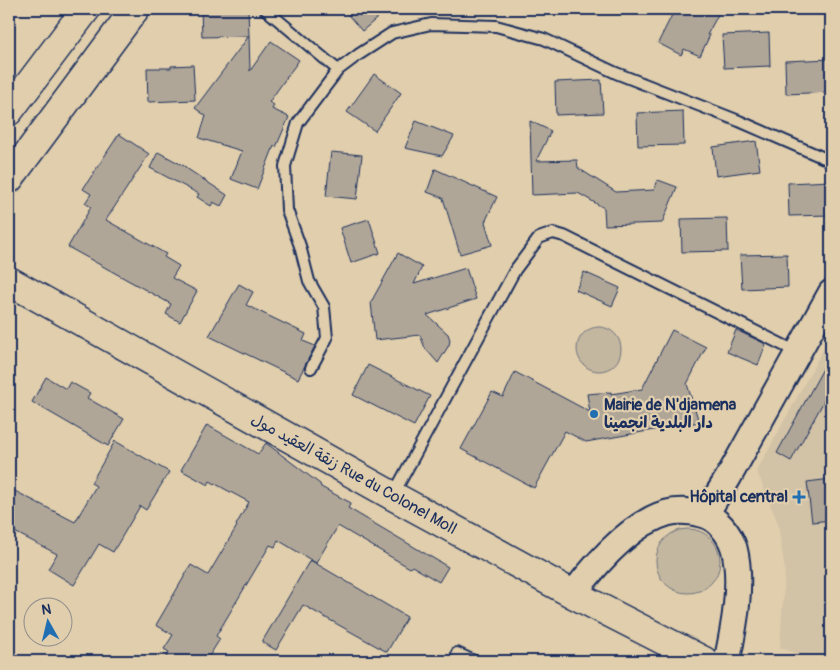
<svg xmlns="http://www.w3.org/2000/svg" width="840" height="670" font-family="Pangolin,'Playpen Sans Arabic',sans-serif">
<rect width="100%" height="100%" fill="#e0ceac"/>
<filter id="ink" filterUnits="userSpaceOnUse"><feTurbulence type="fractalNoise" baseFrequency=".02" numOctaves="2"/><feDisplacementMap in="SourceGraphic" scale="10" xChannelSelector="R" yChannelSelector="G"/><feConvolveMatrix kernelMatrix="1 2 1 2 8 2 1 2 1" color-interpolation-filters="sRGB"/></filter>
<g filter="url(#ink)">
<polygon fill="#d2c2a6" points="831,335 831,661 816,661 780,647 785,571 778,523 757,471"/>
<g fill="#c3b7a0" stroke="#6f737f">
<circle cx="599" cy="349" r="22"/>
<circle cx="688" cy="561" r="32"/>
</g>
<g fill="#b0a698" stroke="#1b2f5e">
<polygon points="201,9 248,9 249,36 202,37"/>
<polygon points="343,9 388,9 362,31"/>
<polygon points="675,9 721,9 707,35 710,35 700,56 684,49 681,55 658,43"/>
<polygon points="769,33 770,66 724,68 722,35"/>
<polygon points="249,36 250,71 271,41 299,60 269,102 274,105 272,109 289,117 276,147 274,146 257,189 231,179 242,151 199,138 206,116 195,108"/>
<polygon points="831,59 831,92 786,94 785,61"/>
<polygon points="193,65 195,100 148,102 147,68 171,68 171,66"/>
<polygon points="374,74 401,93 375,131 347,112"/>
<polygon points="601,80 603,113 556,115 555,82"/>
<polygon points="683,111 684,145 638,146 637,113"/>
<polygon points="416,121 454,136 442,156 405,148"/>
<polygon points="530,121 551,131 536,161 577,160 578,168 616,192 654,190 658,180 677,187 662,223 605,225 604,208 578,193 532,195"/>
<polygon points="119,134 149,154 106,220 166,254 164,257 179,266 172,278 197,291 180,322 166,314 171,304 68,247 91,207 85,203 91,194 83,189"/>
<polygon points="756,141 760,170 716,176 713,147"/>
<polygon points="158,152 186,167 186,168 227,195 221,206 213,202 211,206 197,197 199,194 150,168"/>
<polygon points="331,152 362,155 357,199 326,196"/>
<polygon points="435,169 497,197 485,222 492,245 460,254 443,198 427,192"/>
<polygon points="831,181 831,215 789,216 788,183"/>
<polygon points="727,218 728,251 682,252 681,219"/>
<polygon points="369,219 380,253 351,263 340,228"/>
<polygon points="398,253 422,267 414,284 466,268 476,299 427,315 448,334 450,340 449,345 438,363 425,348 420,335 375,340 371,302"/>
<polygon points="787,254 788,287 742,289 740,255"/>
<polygon points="584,272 620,288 612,306 576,290"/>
<polygon points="239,284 253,292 246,305 306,334 303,341 315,346 298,379 209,336"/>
<polygon points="672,330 706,347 687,384 699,422 586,442 565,431 534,488 461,449 492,392 503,397 515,372 590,412 587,394 611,392 611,394 642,389"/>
<polygon points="736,330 766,344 758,365 727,352"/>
<polygon points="831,354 831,388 791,461 777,453"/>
<polygon points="368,365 430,396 414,426 353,395"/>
<polygon points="46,377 66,389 70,382 90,393 87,398 124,419 108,446 32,402"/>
<polygon points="207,425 258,454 266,443 320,484 321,487 351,503 348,508 448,567 439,582 412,566 410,568 338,526 316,563 278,540 275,547 270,545 216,636 220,639 206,661 164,661 169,652 164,649 173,635 156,625 191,565 208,575 237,526 236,525 249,502 210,481 208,485 181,470"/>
<polygon points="115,441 169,472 146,510 140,506 113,552 99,544 74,585 48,569 57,554 9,529 9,488 75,522 96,486 91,483"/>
<polygon points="831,479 831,520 812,522 807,482"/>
<polygon points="310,560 407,617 387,652 303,605 276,650 262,642"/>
</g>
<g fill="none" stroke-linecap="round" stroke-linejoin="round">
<g stroke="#1b2f5e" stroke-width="14">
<g id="service">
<polyline points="265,9 338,70"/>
<polyline points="311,368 327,338 324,307 309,281 300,246 287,210 285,166 298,123 338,70 358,55 392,33 431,24 496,26 544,39 616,73 739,121 831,161"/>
<polyline points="393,495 515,270 539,238 553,233 564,236 797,352"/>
<polyline points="457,653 474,661"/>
</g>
</g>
<g stroke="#1b2f5e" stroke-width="29">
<g id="tertiary">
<polyline points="705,515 728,478 831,293"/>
<path d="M573,594C595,565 631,523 667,513C678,510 690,511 701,514C717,517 729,533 734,548C743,582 734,628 727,661"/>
</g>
</g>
<g stroke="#1b2f5e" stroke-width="31">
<g id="secondary">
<polyline points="9,111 86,9"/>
<polyline points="9,179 135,9"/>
</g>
</g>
<g stroke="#1b2f5e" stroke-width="31">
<polyline id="primary" points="9,281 393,496 573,594 704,661"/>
</g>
<use href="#service" stroke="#e0ceac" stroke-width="10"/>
<use href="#tertiary" stroke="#e0ceac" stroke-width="25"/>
<use href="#secondary" stroke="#e0ceac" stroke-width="28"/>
<use href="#primary" stroke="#e0ceac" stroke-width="28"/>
</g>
</g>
<g fill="#1f6fb2" stroke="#e0ceac" stroke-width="2">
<circle cx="594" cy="414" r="5"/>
<path d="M796.5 489.5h5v5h5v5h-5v5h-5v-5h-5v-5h5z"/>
</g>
<g text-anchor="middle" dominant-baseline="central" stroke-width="4.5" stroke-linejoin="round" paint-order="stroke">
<g font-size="16" font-weight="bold" fill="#1b2f5e" stroke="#e0ceac" text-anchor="start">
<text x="604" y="405">Mairie de N'djamena<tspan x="604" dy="18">دار البلدية انجمينا</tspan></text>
<text x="788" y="497" text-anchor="end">Hôpital central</text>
</g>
<g font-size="16" fill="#1b2f5e" stroke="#e0ceac">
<text transform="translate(354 474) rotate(29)">زنقة العقيد مول Rue du Colonel Moll</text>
</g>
</g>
<rect width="840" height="670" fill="none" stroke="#e0ceac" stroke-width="30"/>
<rect x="15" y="15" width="810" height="640" fill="none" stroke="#1b2f5e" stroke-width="2" filter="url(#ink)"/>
<g transform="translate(48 622) rotate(352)"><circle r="24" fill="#e0ceac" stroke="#918e8d"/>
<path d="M0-4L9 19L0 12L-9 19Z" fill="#1f6fb2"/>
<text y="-8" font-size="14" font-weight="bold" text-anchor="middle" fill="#1b2f5e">N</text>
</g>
</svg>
